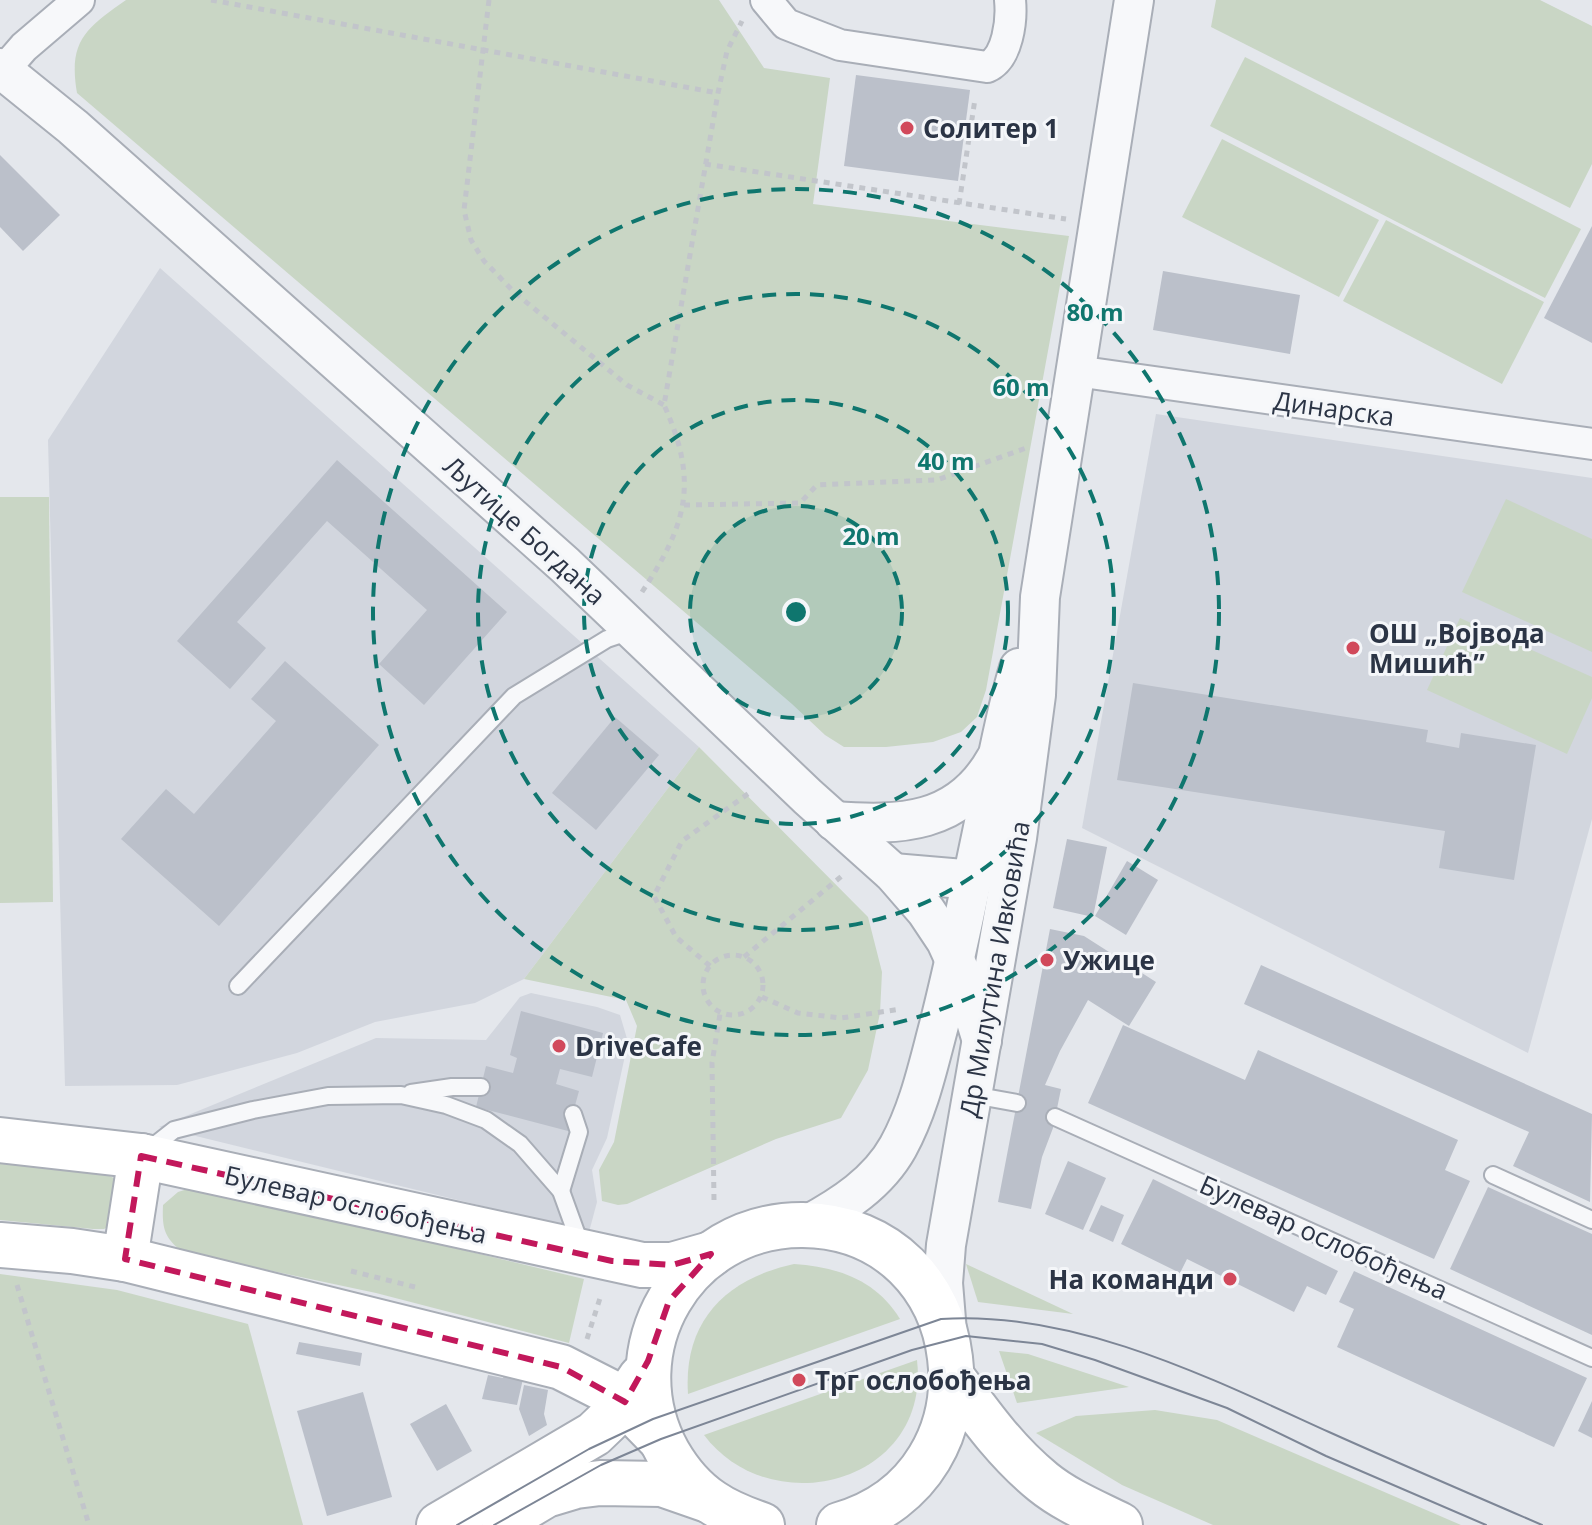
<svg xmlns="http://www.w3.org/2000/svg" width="1592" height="1525" font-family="'Open Sans',sans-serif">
<rect width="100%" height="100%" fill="#e4e7ec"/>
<g fill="#d2d6de">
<polygon points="160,268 699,747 524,979 475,1003 375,1022 297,1053 177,1085 65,1086 48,440"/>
<polygon points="1156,414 1592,478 1592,819 1528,1053 1082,828"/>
<polygon points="531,993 597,1007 620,1015 628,1042 607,1138 592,1170 597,1202 589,1232 159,1127 376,1038 486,1040 520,997"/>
</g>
<g fill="#c9d6c5">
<path d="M126,0H719L764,68L830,78L813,204L1069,236L986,690L977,717L961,732L933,742L886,747H844L825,735L792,704L77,93C68,41 86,28 126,0Z"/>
<polygon points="1216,0 1540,0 1592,26 1592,164 1570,208 1211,27"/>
<polygon points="1245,57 1581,229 1545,298 1210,126"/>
<polygon points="1222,139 1379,220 1339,297 1182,217"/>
<polygon points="1386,220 1544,302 1502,384 1343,301"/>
<polygon points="0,497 49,497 53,902 0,903"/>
<polygon points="1506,499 1592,539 1592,652 1462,592"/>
<polygon points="1460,618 1592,677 1592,698 1567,754 1427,690"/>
<polygon points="699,747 868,917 882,972 880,1013 868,1070 841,1118 776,1139 627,1204 618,1205 602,1201 599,1170 614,1142 637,1026 626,1000 524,979"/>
<path d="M0,1164C29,1166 98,1165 119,1181L112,1224L104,1229H93L0,1220Z"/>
<path d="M197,1186L584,1279L569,1343L376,1293L183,1252C164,1238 162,1228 163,1205L178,1192Z"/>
<path d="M794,1264C838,1267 876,1280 900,1319L688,1394C683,1321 726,1279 794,1264Z"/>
<polygon points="966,1264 1073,1314 978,1302"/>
<polygon points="0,1274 117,1290 248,1324 303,1525 0,1525"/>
<polygon points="999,1351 1028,1354 1129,1387 1017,1403"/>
<path d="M917,1360C931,1482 772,1525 704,1435Z"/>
<polygon points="1155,1410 1217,1420 1461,1525 1213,1525 1122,1485 1036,1433 1076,1416"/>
</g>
<g fill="#bbc0ca">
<polygon points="856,75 970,90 958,181 844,166"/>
<polygon points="0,155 60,215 23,251 0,227"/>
<polygon points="1592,226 1592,343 1544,318"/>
<polygon points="1163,271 1300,295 1290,354 1153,330"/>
<polygon points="337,460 507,612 424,705 379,664 427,610 327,521 237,622 266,648 230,689 177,641"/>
<polygon points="285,661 379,745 219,926 121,839 166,789 194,814 276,721 251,699"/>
<polygon points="1133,683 1428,730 1426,742 1459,748 1461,733 1536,745 1514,880 1439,868 1445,831 1117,780"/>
<polygon points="615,717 659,755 596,830 552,793"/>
<polygon points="1067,839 1107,847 1093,917 1053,908"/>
<polygon points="1127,861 1158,880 1126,935 1095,916"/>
<polygon points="1050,929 1084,936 1156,982 1129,1026 1088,1000 1060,1051 1045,1085 1061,1089 1053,1128 1042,1157 1031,1209 998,1202"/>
<polygon points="1261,965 1592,1114 1590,1202 1513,1166 1529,1132 1244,1004"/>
<polygon points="521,1011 603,1033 592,1077 560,1069 556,1084 579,1091 568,1131 476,1107 486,1066 513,1073 517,1058 510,1055"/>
<polygon points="1123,1025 1245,1080 1258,1050 1458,1140 1445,1170 1470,1181 1434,1259 1088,1103"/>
<polygon points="1068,1161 1106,1178 1083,1230 1045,1214"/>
<polygon points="1153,1179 1338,1271 1326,1295 1307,1286 1294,1312 1187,1259 1180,1273 1121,1244"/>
<polygon points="1488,1187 1592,1234 1592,1335 1450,1269"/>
<polygon points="1101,1205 1124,1215 1113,1242 1089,1231"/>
<polygon points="1354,1271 1587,1378 1554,1447 1337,1347 1354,1309 1339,1302"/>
<polygon points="299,1342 362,1353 360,1366 296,1354"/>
<polygon points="504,1374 523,1379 517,1405 482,1399 488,1375 503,1378"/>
<polygon points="524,1385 548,1390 544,1414 547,1425 529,1436 519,1409"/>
<polygon points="363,1392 392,1497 327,1516 297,1411"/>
<polygon points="1592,1401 1592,1438 1578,1431"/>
<polygon points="446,1404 472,1451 437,1471 410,1424"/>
</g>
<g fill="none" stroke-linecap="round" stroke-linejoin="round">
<g stroke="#a9aeb7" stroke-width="20">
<g id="service">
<polyline points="238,986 514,696 607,639 631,631"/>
<polyline points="411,1093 452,1087 481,1087"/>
<polyline points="973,1095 1017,1103"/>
<polyline points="1055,1117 1592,1358"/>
<polyline points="146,1152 174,1130 253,1110 328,1096 401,1095 446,1105 486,1120 520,1144 561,1191 582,1249"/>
<polyline points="1493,1175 1592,1220"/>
<polyline points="561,1191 579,1132 573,1114"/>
</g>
</g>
<g stroke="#a9aeb7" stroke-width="34">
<g id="minor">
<path d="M766,0L786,24L840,45L987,67C1008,58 1012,20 1010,0"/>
<polyline points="4,70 24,47 79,0"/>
<polyline points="1076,371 1592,444"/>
</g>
</g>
<g stroke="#a9aeb7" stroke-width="42">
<g id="tertiary">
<polyline points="0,68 73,127 565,565 808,797 893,873 926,911 946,941 962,976 982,1041"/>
<path d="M834,821C900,826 959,824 995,760"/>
<polyline points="893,873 963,879 991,859"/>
<path d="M807,1225C842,1206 878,1183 898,1147C919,1109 928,1066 939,1025C958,950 973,875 989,799C998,755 1006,711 1019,668"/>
<polyline points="947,1332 943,1283 946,1245 1017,838 1036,695 1040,597 1134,0"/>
</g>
</g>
<g stroke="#a9aeb7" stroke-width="48">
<g id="secondary">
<polyline points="0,1140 141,1156 642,1265 672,1265 711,1254"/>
<polyline points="0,1245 72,1251 125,1259 561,1367 618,1396 659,1438"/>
<polyline points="125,1259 141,1156"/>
<path d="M952,1377C980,1415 1006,1452 1043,1482C1065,1500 1094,1512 1120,1525"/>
<polyline points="504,1520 546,1495 576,1486 600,1483 662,1484 708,1500"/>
<polyline points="439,1525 594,1434 618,1411 641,1377"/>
<path d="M762,1525C744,1519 728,1513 712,1502C694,1490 679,1472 668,1453C611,1350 684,1224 803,1225C978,1227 1008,1477 839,1525"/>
</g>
</g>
<g stroke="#c2c5cb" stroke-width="5" stroke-dasharray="6 6" stroke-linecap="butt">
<polyline points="211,0 718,93"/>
<polyline points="489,0 464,210 471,240 484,261 514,292 627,385 664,405"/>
<polyline points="705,164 1066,219"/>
<polyline points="959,204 975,99"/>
<polyline points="684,505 800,503 817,485 937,480 1026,448"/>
<path d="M642,592C687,524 699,482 664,405L718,93L727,51L742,21"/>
<circle cx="733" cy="985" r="30"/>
<polyline points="744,957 843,875"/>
<polyline points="710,966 676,937 654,896 682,841 752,791"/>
<polyline points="762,997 798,1013 841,1018 901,1009"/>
<polyline points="714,1200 712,1063 720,1014"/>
<polyline points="351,1271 419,1288"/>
<polyline points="17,1285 89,1525"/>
<polyline points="587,1339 601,1295"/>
</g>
<use href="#service" stroke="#f7f8fa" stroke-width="16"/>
<use href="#minor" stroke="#f7f8fa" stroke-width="30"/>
<use href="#tertiary" stroke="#f7f8fa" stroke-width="38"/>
<use href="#secondary" stroke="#fff" stroke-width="44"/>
<g stroke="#7d8696" stroke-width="2">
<path d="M457,1525L589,1449L653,1419L941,1319C1075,1310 1210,1378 1329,1432C1400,1464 1471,1494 1542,1525"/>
<polyline points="494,1525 601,1465 661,1439 912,1350 966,1336 1042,1344 1095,1360 1227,1408 1326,1456 1486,1525"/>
</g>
</g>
<path fill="none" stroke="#c2185b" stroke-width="6" stroke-dasharray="16 10" stroke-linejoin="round" d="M141,1156L612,1261L672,1265L711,1254L669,1301L648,1361L625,1402L561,1367L125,1259Z"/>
<circle cx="796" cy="612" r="106" fill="#0f766e" fill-opacity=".12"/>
<g fill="none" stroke="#0f766e" stroke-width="4" stroke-dasharray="14 10">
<circle cx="796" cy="612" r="106"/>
<circle cx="796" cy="612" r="212"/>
<circle cx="796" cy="612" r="318"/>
<circle cx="796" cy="612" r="423"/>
</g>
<g fill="#d1495b" stroke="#f4f6f9" stroke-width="3">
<circle cx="907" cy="128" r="8"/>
<circle cx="1353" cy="648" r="8"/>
<circle cx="1047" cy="960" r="8"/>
<circle cx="559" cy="1046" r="8"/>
<circle cx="1230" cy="1279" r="8"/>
<circle cx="799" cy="1380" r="8"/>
</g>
<g text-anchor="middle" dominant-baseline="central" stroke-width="6" stroke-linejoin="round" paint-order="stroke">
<g font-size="26" font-weight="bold" fill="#2b3445" stroke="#f4f6f9" text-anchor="start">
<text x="923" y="128">Солитер 1</text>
<text x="1369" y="633">ОШ „Војвода<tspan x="1369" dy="30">Мишић”</tspan></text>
<text x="1063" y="960">Ужице</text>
<text x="575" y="1046">DriveCafe</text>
<text x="1214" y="1279" text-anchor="end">На команди</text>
<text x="815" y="1380">Трг ослобођења</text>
</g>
<g font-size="26" fill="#2b3445" stroke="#f4f6f9">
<text transform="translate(1334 408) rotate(8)">Динарска</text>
<text transform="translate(525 530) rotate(42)">Љутице Богдана</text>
<text transform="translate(994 969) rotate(-80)">Др Милутина Ивковића</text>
<text transform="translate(356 1204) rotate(13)">Булевар ослобођења</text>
<text transform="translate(1324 1237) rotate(24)">Булевар ослобођења</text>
</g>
</g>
<circle cx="796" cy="612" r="12" fill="#0f766e" stroke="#f4f6f9" stroke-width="4"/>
<g font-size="24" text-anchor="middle" font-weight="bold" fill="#0f766e" stroke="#f4f6f9" stroke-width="6" stroke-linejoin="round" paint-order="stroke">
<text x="1095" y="321">80 m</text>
<text x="1021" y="396">60 m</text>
<text x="946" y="470">40 m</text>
<text x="871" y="545">20 m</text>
</g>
</svg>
